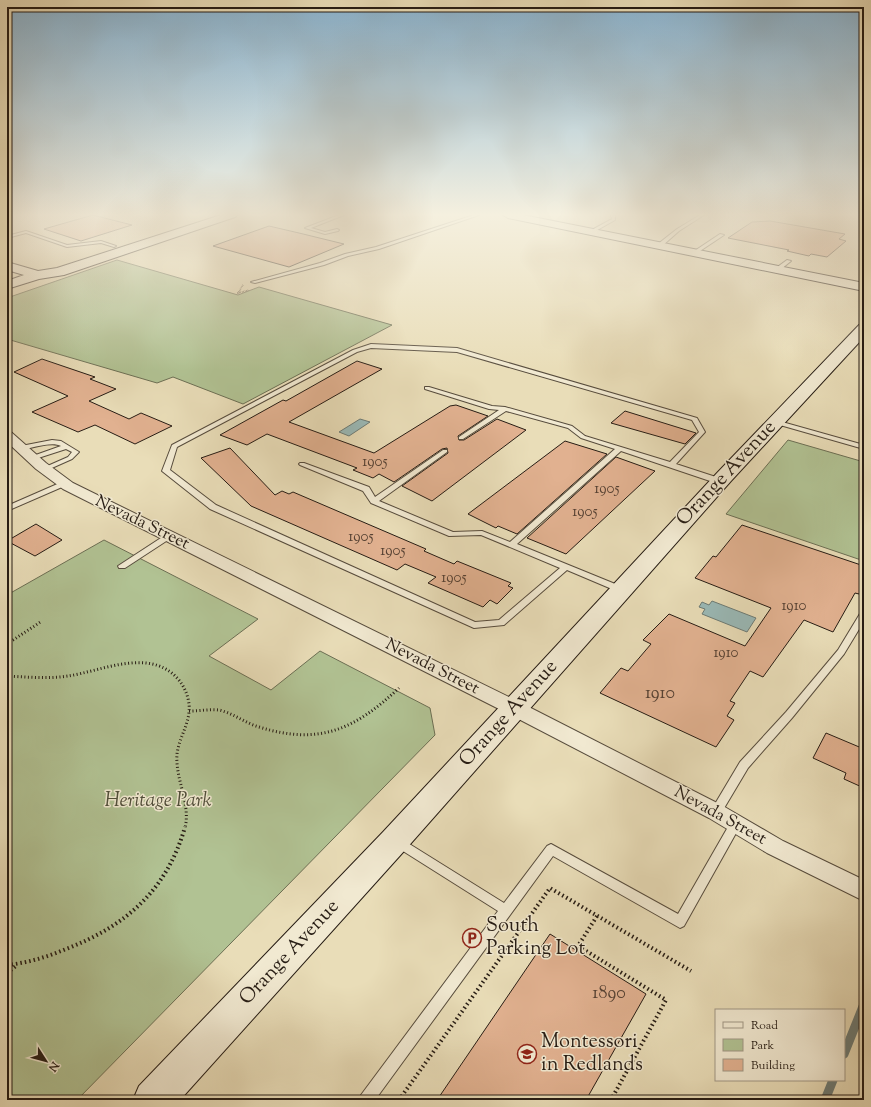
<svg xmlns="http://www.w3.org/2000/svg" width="871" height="1107" font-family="'Sorts Mill Goudy',serif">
<rect width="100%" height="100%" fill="#e9ddb8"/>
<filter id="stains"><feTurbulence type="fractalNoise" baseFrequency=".005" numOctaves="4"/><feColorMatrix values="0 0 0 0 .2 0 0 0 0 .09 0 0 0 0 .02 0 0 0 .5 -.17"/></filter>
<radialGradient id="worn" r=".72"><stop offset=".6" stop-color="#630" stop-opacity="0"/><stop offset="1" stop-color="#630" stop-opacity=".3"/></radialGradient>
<g fill="#b1c293" stroke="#6c6f54">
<polygon points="117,260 238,295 259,287 392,325 243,404 173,377 157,383 7,339 7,298"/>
<polygon points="788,440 864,462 864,561 726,514"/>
<polygon points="104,540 258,619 209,656 271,690 320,651 430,708 435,735 77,1100 7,1100 7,595"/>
</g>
<g fill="#9abab8" stroke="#6c7b76">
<polygon points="360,419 370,422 349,436 339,432"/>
<polygon points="712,601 756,618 747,632 702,614 705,609 699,607 702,602 709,605"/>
</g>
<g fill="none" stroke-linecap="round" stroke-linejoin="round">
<g stroke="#6c7b76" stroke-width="9">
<polyline points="844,1054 864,1004"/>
<polyline points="825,1100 833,1080"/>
</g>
</g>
<g fill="#e1b190" stroke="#261c14">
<polygon points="93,215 132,225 81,241 44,229"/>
<polygon points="770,221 845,234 839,239 846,241 827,257 811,254 809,256 787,251 789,250 728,238 752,222"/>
<polygon points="269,226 299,233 344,244 289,267 213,246"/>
<polygon points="42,359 95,377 90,379 116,389 89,401 129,419 141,413 172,426 135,444 95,425 78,432 32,412 68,396 14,372"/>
<polygon points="357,361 382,369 289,422 374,453 450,406 456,405 488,416 458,436 459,440 464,440 497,419 526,430 432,501 402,486 448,453 447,448 442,449 394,482 379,474 373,478 353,470 357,468 267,434 247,445 220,435 283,400 286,401"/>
<polygon points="625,411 696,433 685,444 611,423"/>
<polygon points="565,441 607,454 517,534 498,526 496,528 468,514"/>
<polygon points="230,448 275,495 282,491 289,494 293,492 426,549 424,551 454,564 457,561 511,583 508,586 513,588 497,604 490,600 483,607 428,583 436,577 405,564 397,570 251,506 201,458"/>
<polygon points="616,457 655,471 566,554 527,538"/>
<polygon points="36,524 62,540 35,556 7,541"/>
<polygon points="742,525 864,566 864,584 859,594 855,593 833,632 804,620 763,677 750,671 730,701 735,703 727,716 734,720 716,747 600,693 621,668 628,671 651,644 643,640 669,614 745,646 771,608 695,578 713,556 716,557"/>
<polygon points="826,733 864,749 864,788 844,779 846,773 813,758"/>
<polygon points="550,934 646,994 586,1100 437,1100"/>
</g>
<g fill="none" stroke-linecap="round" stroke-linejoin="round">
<g stroke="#574c3d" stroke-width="2">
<g id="lane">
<polygon points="339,215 344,215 311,228 325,232 337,229 339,230 338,231 325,234 305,228"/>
<polygon points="474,215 479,215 379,249 348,256 324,265 255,283 251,282 320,263 345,254 376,247"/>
<polygon points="611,215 615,215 615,220 592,233 590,233 590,231 612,219"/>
<polygon points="700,215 704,215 679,231 662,246 658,246 658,244 677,229"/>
<polygon points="26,231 67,245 101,241 116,246 114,247 101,243 67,247 26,233 7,238 7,236"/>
<polygon points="720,234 724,235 697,253 693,252"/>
<polygon points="787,260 791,261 780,270 776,270 776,268"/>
<path d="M371,344L457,348L697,418L705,432L676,464L722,479L723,481L722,483H716L621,451L517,544L625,588L626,590L625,592H619L567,570L504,625L474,628L210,509L162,471L172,445L353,350ZM371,348L457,352L692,420L699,432L670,462L585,436L572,426L505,407L492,406L429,387H425V389L489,409L499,410L459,437V439H463L506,411L568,428L581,438L615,449L510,542L482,531L453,532L379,501L447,452V450H443L375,497L369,487L304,463H300L299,464L300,465L363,491L371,503L449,536L481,535L560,568L499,620L475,622L216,505L170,470L177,447L357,352Z"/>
<polygon points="775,420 864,445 864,449 773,423 773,421"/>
<path d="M52,440L61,441L79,452L72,459L45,471L41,469L43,468L68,457L72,452L66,449L32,460L30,459L29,458L30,457L61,446C52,441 32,448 21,450L18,448L21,446Z"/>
<polygon points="62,482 68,482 69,484 7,511 7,506"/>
<polygon points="167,534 173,534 174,536 125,568 119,568 118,566"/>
<polygon points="864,611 864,621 844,654 792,718 748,768 720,815 716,816 712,815 710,812 712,809 740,762 786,712 838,650 861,612"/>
<polygon points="736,818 740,820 742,823 740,826 684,926 680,928 553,856 375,1100 359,1100 361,1095 498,911 395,846 393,843 395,840 399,838 403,840 504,903 547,846 551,844 678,914 732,820"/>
</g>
</g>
<g stroke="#574c3d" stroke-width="2">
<polygon id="street" points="7,431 11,432 46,463 73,483 521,703 723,806 783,841 864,880 864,901 767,853 709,818 507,713 63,489 36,469 7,442"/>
</g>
<g stroke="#261c14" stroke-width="2">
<g id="secondary">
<polygon points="221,215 237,215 235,217 64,275 39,279 7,289 7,281 24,275 7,270 7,262 38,271 57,268"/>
<polygon points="503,215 523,215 864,283 864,291 508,218"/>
<polygon points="864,324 864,337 731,481 405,850 180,1100 133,1100 139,1086 383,832 717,473 859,325"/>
</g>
</g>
<polyline stroke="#261c14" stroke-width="1.5" stroke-dasharray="0.5 1" stroke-linecap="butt" points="243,285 238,293 249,290"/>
<g stroke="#261c14" stroke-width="3" stroke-dasharray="1 2.5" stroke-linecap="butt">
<polyline points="7,644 42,621"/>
<path d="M7,676C27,677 48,679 68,676C102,671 150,647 178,679C184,686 188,695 189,704C191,722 179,737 177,754C175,779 191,804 185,828"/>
<path d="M189,711C199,711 209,709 219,710C233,713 245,723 259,727C320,746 355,729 399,688"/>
</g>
<g stroke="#261c14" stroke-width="4" stroke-dasharray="1.5 3" stroke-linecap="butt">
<polyline points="597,916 578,946 666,1000 611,1100"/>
<path d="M7,965C27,963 47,957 66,949C126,926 167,890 185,827"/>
<polyline points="7,973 17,965"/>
<polyline points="399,1100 550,888 691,971"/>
</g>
<use href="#lane" fill="#f1e9d1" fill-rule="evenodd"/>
<use href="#street" fill="#f1e9d1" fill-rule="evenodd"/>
<use href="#secondary" fill="#f1e9d1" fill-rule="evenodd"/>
</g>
<linearGradient id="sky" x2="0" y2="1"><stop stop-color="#89b6d5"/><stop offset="0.58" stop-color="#f5f0df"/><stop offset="1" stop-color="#f5f0df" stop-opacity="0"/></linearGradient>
<rect width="871" height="370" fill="url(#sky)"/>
<defs>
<g id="parking-ring" transform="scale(1)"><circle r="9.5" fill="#f1e9d1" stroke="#8f2418" stroke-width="1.5"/><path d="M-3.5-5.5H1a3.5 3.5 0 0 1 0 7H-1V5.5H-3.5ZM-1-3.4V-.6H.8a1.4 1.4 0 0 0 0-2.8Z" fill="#8f2418"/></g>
<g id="school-ring" transform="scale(1)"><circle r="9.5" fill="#f1e9d1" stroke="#8f2418" stroke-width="1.5"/><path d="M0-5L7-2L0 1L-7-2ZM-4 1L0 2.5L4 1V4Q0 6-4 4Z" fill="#8f2418"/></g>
</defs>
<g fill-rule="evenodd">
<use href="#parking-ring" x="472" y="938"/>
<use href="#school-ring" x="527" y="1054"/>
</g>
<g text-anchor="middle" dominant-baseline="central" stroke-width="3" stroke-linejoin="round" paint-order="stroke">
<g font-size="15" fill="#554133">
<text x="375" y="462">1905</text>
<text x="607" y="489">1905</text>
<text x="585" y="512">1905</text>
<text x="361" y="537">1905</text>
<text x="393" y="551">1905</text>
<text x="454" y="578">1905</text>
<text x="794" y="606">1910</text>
<text x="726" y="653">1910</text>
</g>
<g font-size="17" fill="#261c14" stroke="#f1e9d1">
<text transform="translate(142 523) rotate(26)">Nevada Street</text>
<text transform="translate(432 667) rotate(27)">Nevada Street</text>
<text transform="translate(720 816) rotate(29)">Nevada Street</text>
</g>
<g font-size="18" fill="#554133">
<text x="660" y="694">1910</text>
<text x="609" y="994">1890</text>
</g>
<g font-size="20" fill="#261c14" stroke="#f1e9d1">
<text transform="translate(727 474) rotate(-47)">Orange Avenue</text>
<text transform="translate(509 714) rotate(-48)">Orange Avenue</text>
<text transform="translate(290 953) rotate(-47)">Orange Avenue</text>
</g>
<g font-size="20" font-style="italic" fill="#504e3a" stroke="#f1e9d1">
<text x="158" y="801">Heritage Park</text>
</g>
<g font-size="20" fill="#261c14" stroke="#f1e9d1" text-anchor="start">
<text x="486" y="926">South<tspan x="486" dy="23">Parking Lot</tspan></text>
<text x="541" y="1042">Montessori<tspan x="541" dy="23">in Redlands</tspan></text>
</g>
</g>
<rect width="871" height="1107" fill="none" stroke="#e9ddb8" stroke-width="24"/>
<rect x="8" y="8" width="855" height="1091" fill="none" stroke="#261c14" stroke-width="2"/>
<rect x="12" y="12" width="847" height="1083" fill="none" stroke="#261c14"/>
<rect x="715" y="1009" width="130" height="72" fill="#f1e9d1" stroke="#a09785"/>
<rect x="723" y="1022" width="20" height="6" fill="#f1e9d1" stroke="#a09785"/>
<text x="751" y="1029" font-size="12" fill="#261c14">Road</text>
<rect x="723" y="1039" width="20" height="12" fill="#b1c293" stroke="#a09785"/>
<text x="751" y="1049" font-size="12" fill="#261c14">Park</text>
<rect x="723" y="1059" width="20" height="12" fill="#e1b190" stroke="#a09785"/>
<text x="751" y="1069" font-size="12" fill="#261c14">Building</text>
<g transform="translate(46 1061) rotate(126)" stroke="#f1e9d1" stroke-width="3" paint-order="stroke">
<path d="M0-3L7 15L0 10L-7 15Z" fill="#261c14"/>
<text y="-6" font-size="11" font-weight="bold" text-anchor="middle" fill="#261c14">N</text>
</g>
<rect width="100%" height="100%" filter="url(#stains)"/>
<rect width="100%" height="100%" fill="url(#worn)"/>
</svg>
